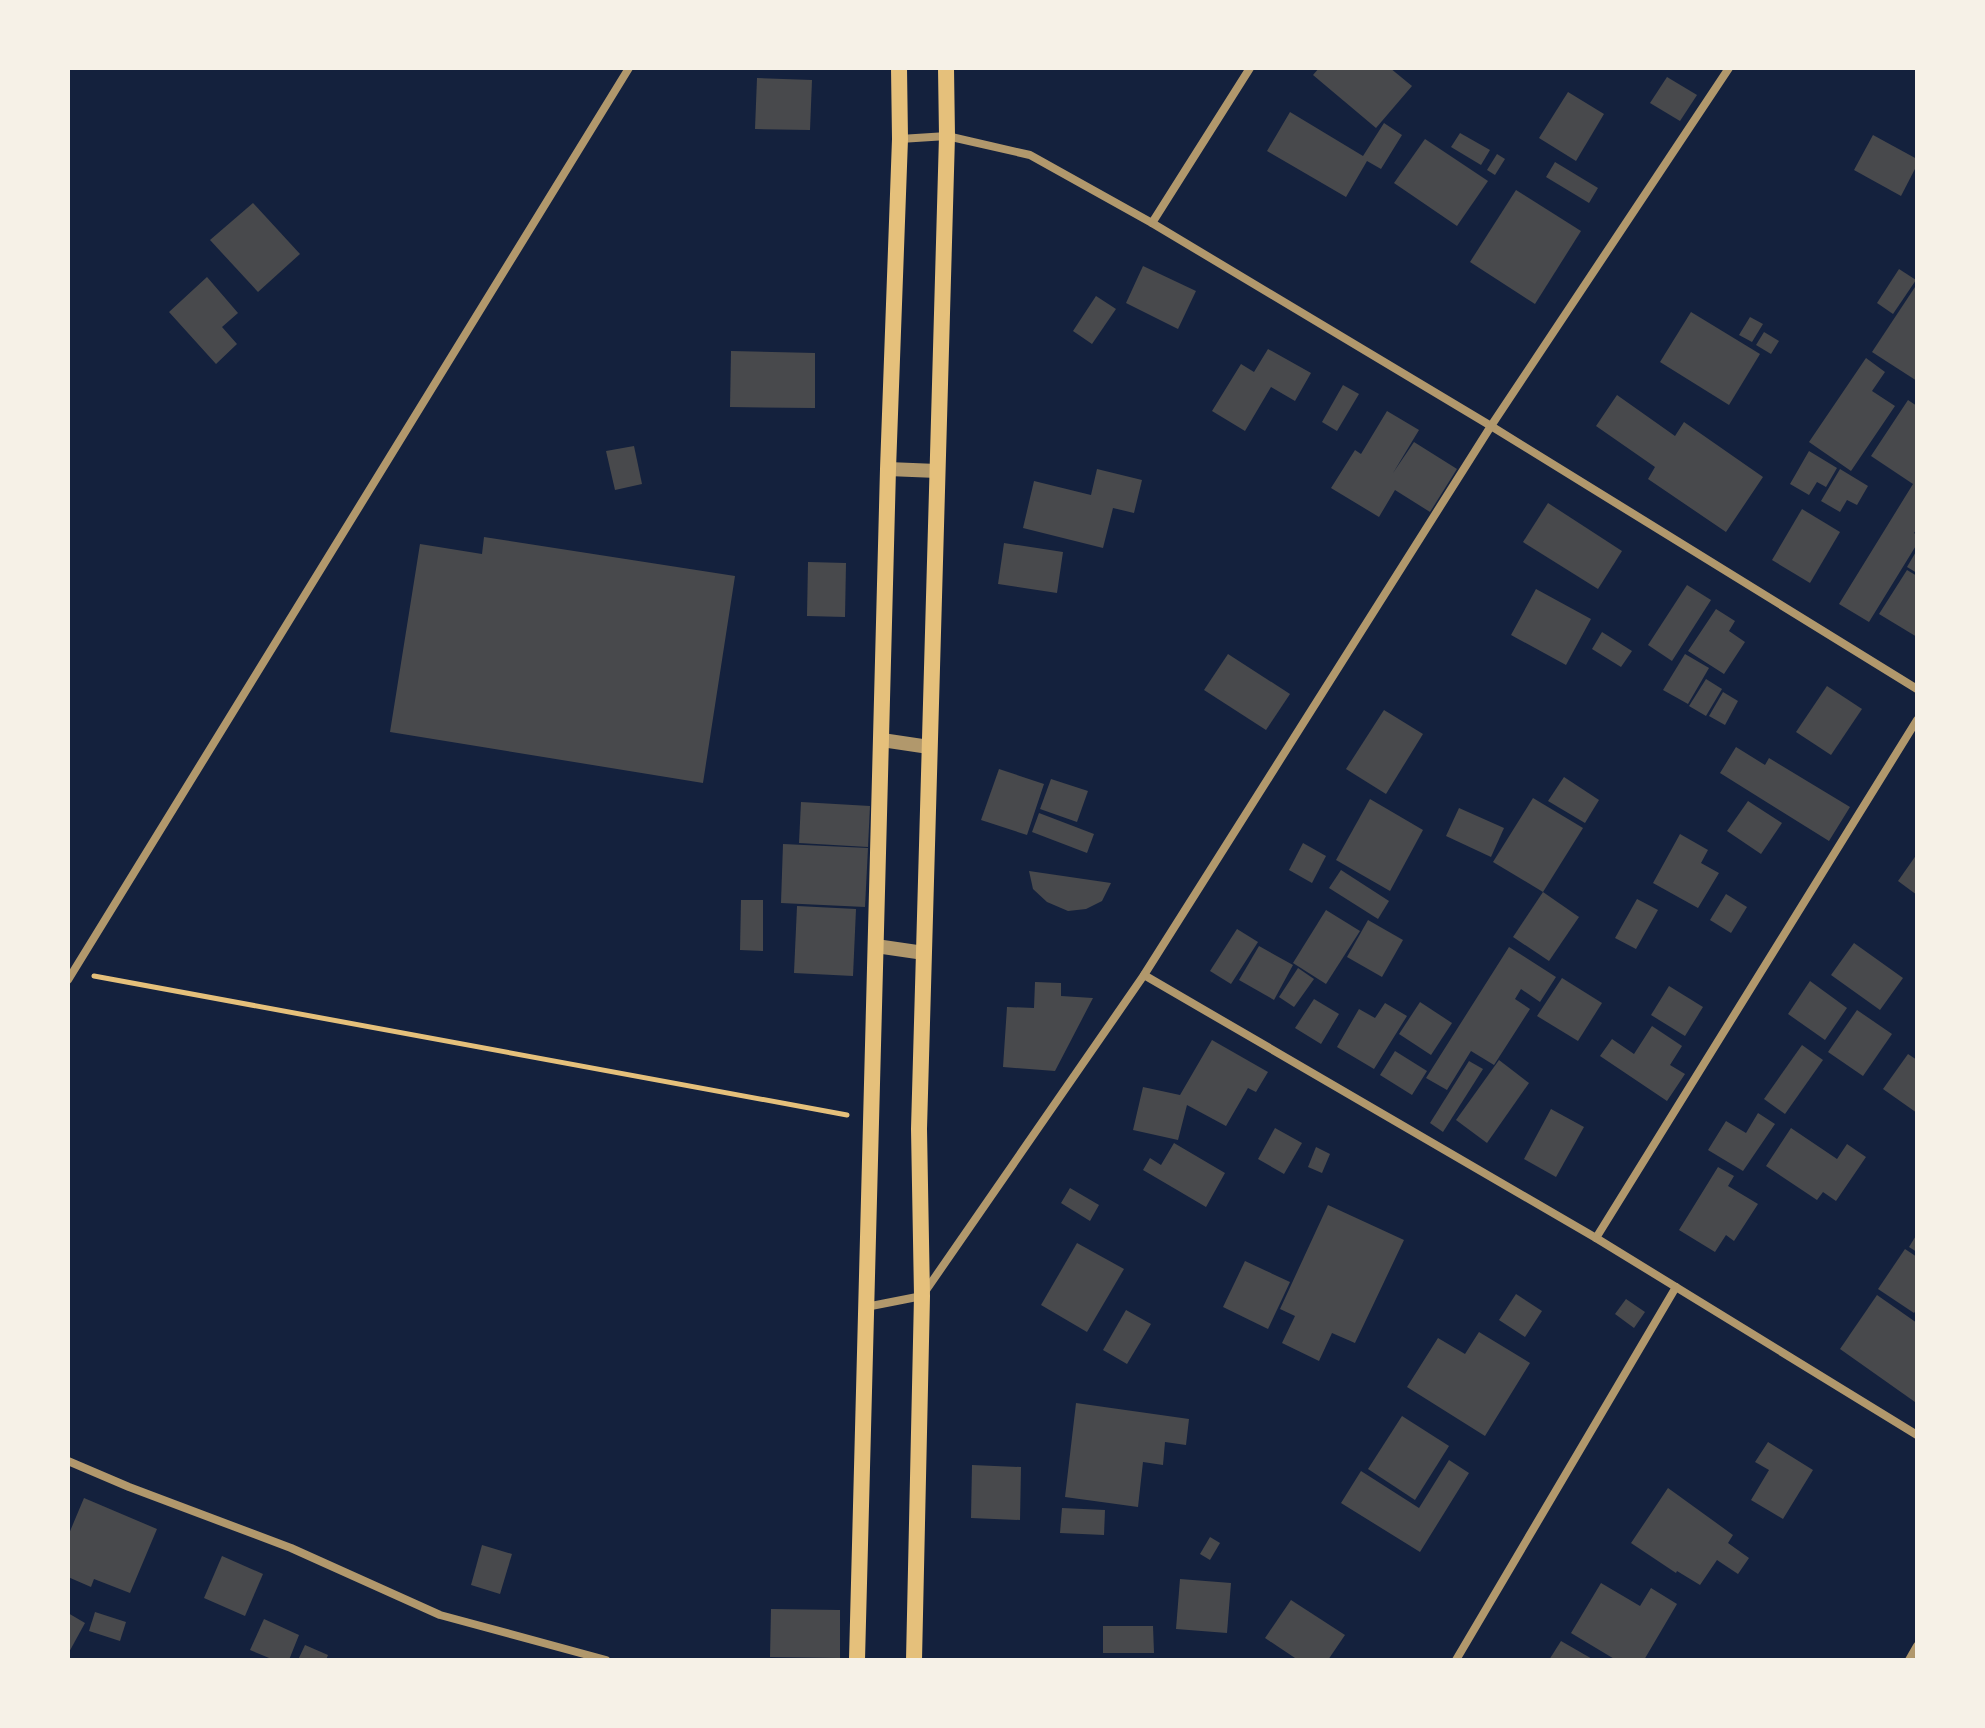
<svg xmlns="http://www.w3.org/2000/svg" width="1985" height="1728" font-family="Barlow,sans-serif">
<rect width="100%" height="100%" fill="#14213d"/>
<g fill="#48494c">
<polygon points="1319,68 1390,68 1412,86 1376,128 1313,75"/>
<polygon points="1667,77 1697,95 1680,121 1650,103"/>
<polygon points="757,78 812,80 810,130 755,129"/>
<polygon points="1568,92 1604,114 1576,161 1539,138"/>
<polygon points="1290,112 1363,156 1384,123 1402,135 1381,169 1367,161 1346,197 1267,151"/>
<polygon points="1460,133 1490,150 1481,165 1451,147"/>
<polygon points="1873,135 1917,159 1917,165 1901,196 1854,170"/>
<polygon points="1425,139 1488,181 1457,226 1394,183"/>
<polygon points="1497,154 1505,159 1495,175 1487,170"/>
<polygon points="1555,162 1598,188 1589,203 1546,177"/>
<polygon points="1516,190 1581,231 1535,304 1470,262"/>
<polygon points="253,203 300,254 258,292 210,240"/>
<polygon points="1143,266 1196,291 1178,329 1126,303"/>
<polygon points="1899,269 1916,280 1893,314 1877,303"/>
<polygon points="207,277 238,313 222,327 237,344 216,364 169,312"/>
<polygon points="1917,284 1917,381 1872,352"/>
<polygon points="1096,296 1116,309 1092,344 1073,331"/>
<polygon points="1691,312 1760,354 1729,405 1660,362"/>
<polygon points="1750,317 1763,324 1752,342 1739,335"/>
<polygon points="1764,332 1779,341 1771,354 1756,345"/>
<polygon points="1268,349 1311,373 1295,401 1271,387 1245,431 1212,411 1241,364 1254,372"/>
<polygon points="731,351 815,353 815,408 730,407"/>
<polygon points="1866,358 1885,372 1872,391 1895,406 1851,471 1809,442"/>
<polygon points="1343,385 1359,394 1337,431 1322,422"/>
<polygon points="1617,395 1675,436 1684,422 1763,477 1726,532 1648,479 1655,467 1596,426"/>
<polygon points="1908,400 1917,406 1917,529 1914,533 1917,535 1917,544 1869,622 1839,604 1913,484 1871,456"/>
<polygon points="1387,411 1419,430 1393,473 1414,442 1457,469 1430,512 1395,490 1379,517 1331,488 1355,450 1361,454"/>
<polygon points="634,446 642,484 615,490 606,451"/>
<polygon points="1809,451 1837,468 1826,487 1817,482 1809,495 1790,484"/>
<polygon points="1097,469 1142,480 1134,513 1113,508 1103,548 1023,528 1034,481 1091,495"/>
<polygon points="1840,469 1868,486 1857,505 1847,500 1840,512 1821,501"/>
<polygon points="1548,503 1622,551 1598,589 1523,542"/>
<polygon points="1802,509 1840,532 1810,583 1772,560"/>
<polygon points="484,537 735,576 703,783 390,732 420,544 482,554"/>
<polygon points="1004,543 1063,552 1057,593 998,584"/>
<polygon points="1917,550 1917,573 1907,567"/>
<polygon points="808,562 846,563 845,617 807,616"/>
<polygon points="1907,570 1917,576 1917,637 1879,614"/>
<polygon points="1687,585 1711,600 1672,661 1648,645"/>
<polygon points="1536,589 1591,619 1566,665 1511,635"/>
<polygon points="1716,609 1735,621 1729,631 1745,642 1724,674 1688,651"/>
<polygon points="1602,632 1632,651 1621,667 1592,649"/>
<polygon points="1228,654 1290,694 1266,730 1204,690"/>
<polygon points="1685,654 1709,668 1688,704 1663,690"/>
<polygon points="1706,679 1722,689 1706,716 1689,706"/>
<polygon points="1827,686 1862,709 1831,755 1796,732"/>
<polygon points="1723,692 1738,701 1725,725 1709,716"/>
<polygon points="1384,710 1423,734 1386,794 1346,769"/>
<polygon points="1736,747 1765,765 1769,758 1850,807 1829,841 1720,773"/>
<polygon points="999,769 1044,784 1027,835 981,820"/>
<polygon points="1564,777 1599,800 1585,823 1548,801"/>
<polygon points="1051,779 1088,791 1077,822 1040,809"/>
<polygon points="1533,798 1583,828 1543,892 1493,862"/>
<polygon points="1370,799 1423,830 1390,891 1336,860"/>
<polygon points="1748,801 1782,823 1761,854 1727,831"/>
<polygon points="801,802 870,806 868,847 799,843"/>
<polygon points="1459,808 1504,828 1491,857 1446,836"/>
<polygon points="1039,813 1094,834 1087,853 1032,832"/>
<polygon points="1680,834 1708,850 1701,863 1719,873 1698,908 1653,883"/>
<polygon points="1303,843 1326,856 1312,883 1289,870"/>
<polygon points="783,844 868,848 865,907 781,903"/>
<polygon points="1917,854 1917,895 1898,881"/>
<polygon points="1341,870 1389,901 1378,919 1329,888"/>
<polygon points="1029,871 1111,883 1102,901 1086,909 1068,911 1047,902 1033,889"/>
<polygon points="1543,892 1579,917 1549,961 1513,937"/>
<polygon points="1726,894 1747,907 1731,933 1710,920"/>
<polygon points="1637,899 1658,910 1636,949 1615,938"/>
<polygon points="741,900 763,900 763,951 740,950"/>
<polygon points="797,906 856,909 853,976 794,973"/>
<polygon points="1326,910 1360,931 1326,984 1293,963"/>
<polygon points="1368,920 1403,940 1382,977 1347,957"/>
<polygon points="1237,929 1258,942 1231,984 1210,971"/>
<polygon points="1854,943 1903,978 1880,1010 1831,975"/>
<polygon points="1259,946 1293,965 1274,1000 1239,980"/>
<polygon points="1509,947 1556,977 1540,1002 1521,989 1515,999 1530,1009 1494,1065 1471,1051 1447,1090 1426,1078"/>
<polygon points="1298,968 1314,979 1294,1007 1279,997"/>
<polygon points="1562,978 1602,1003 1578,1041 1537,1016"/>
<polygon points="1810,981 1847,1008 1825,1040 1788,1014"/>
<polygon points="1035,982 1061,983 1061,996 1093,998 1055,1071 1003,1067 1007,1007 1034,1008"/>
<polygon points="1669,986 1703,1007 1685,1036 1651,1015"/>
<polygon points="1314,999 1339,1014 1321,1044 1295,1028"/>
<polygon points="1420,1002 1452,1023 1431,1055 1399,1034"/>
<polygon points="1385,1003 1407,1016 1374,1069 1337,1047 1359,1009 1375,1018"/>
<polygon points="1857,1010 1892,1034 1863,1076 1828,1052"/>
<polygon points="1652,1026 1682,1046 1670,1065 1685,1074 1667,1101 1600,1056 1612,1039 1634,1054"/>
<polygon points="1212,1040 1268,1072 1256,1092 1248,1088 1226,1126 1187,1105 1178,1140 1133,1130 1143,1087 1180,1095"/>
<polygon points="1802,1045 1823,1060 1785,1114 1764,1099"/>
<polygon points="1395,1051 1427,1071 1412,1095 1380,1075"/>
<polygon points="1908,1054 1917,1060 1917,1113 1883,1089"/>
<polygon points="1499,1060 1529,1083 1487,1143 1456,1120"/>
<polygon points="1469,1061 1483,1069 1443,1132 1430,1123"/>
<polygon points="1551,1109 1584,1127 1556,1177 1524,1159"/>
<polygon points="1758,1113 1775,1124 1743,1171 1708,1150 1726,1121 1746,1133"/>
<polygon points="1275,1128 1302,1143 1284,1174 1258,1159"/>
<polygon points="1791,1128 1837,1159 1847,1144 1866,1157 1836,1201 1823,1192 1817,1200 1766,1166"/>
<polygon points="1174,1143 1225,1173 1206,1207 1143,1170 1150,1158 1161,1165"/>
<polygon points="1316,1147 1330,1154 1322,1173 1308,1167"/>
<polygon points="1718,1167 1734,1176 1728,1186 1758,1204 1734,1241 1726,1235 1715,1252 1679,1230"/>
<polygon points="1070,1188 1099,1205 1090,1221 1061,1203"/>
<polygon points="1328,1205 1404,1240 1355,1343 1332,1333 1319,1361 1282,1343 1295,1316 1280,1309"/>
<polygon points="1917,1234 1917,1252 1909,1247"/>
<polygon points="1077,1243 1124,1269 1087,1332 1041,1305"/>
<polygon points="1905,1249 1917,1257 1917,1309 1914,1313 1878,1289"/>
<polygon points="1245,1261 1290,1282 1268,1329 1223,1307"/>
<polygon points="1516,1294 1542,1311 1525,1337 1499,1320"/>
<polygon points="1877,1295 1917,1323 1915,1402 1840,1349"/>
<polygon points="1626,1299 1645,1312 1634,1328 1615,1314"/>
<polygon points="1126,1310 1151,1324 1127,1364 1103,1350"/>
<polygon points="1479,1332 1530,1363 1485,1436 1407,1387 1438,1338 1465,1354"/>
<polygon points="1076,1403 1189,1419 1186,1445 1165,1442 1163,1465 1143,1462 1138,1507 1065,1497"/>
<polygon points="1402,1416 1449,1446 1415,1500 1368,1469"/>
<polygon points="1768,1442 1813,1470 1783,1519 1751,1500 1769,1470 1755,1462"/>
<polygon points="1449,1460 1469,1473 1420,1552 1341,1503 1361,1471 1419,1508"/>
<polygon points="972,1465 1021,1467 1020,1520 971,1518"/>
<polygon points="1668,1488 1733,1535 1728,1543 1749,1558 1738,1574 1717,1560 1700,1585 1677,1571 1676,1573 1631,1543"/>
<polygon points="84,1498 157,1529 130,1593 94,1579 91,1587 68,1577 68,1536"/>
<polygon points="1062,1508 1105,1510 1104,1535 1060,1533"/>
<polygon points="1210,1537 1220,1543 1210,1560 1200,1554"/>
<polygon points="482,1545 512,1554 500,1594 471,1585"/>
<polygon points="222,1556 263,1574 245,1616 204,1598"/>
<polygon points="1180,1579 1231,1583 1227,1633 1176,1629"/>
<polygon points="1601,1583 1640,1606 1651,1588 1677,1604 1644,1660 1616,1660 1571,1633"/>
<polygon points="1291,1600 1345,1635 1328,1660 1298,1660 1265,1638"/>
<polygon points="771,1609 840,1610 840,1658 770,1657"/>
<polygon points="95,1612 126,1622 120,1641 89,1631"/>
<polygon points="68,1613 85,1623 68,1654"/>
<polygon points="264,1619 299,1635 289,1660 274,1660 250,1650"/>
<polygon points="1103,1626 1153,1626 1154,1653 1103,1653"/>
<polygon points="1561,1641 1594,1660 1549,1660"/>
<polygon points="305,1645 328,1655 326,1660 298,1660"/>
</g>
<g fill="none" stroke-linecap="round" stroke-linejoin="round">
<polyline stroke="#e5c07b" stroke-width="5" points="94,976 847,1115"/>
<g stroke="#b1986c" stroke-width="8">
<polyline points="900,139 947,136 1030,155 1152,223 1491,426 1917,689"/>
<polyline points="1152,223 1250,68"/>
<polyline points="1144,975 1596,1238 1917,1435"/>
<polyline points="68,980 629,68"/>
<polyline points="1596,1238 1917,720"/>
<polyline points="866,1307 922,1296 1144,975 1491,426 1729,68"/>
<polyline points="68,1461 129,1487 291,1548 440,1615 606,1660"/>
<polyline points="1456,1660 1676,1287"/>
<polyline points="1909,1660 1917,1646"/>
</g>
<g stroke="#b1986c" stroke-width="14">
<polyline points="888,469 937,471"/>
<polyline points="882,740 929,747"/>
<polyline points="876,946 924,953"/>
</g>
<g stroke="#e5c07b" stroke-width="16">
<polyline points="857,1660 888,469 900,139 899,68"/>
<polyline points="914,1660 922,1296 919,1129 947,136 946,68"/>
</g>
</g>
<rect width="1985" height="1728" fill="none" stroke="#f6f1e7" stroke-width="140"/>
</svg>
